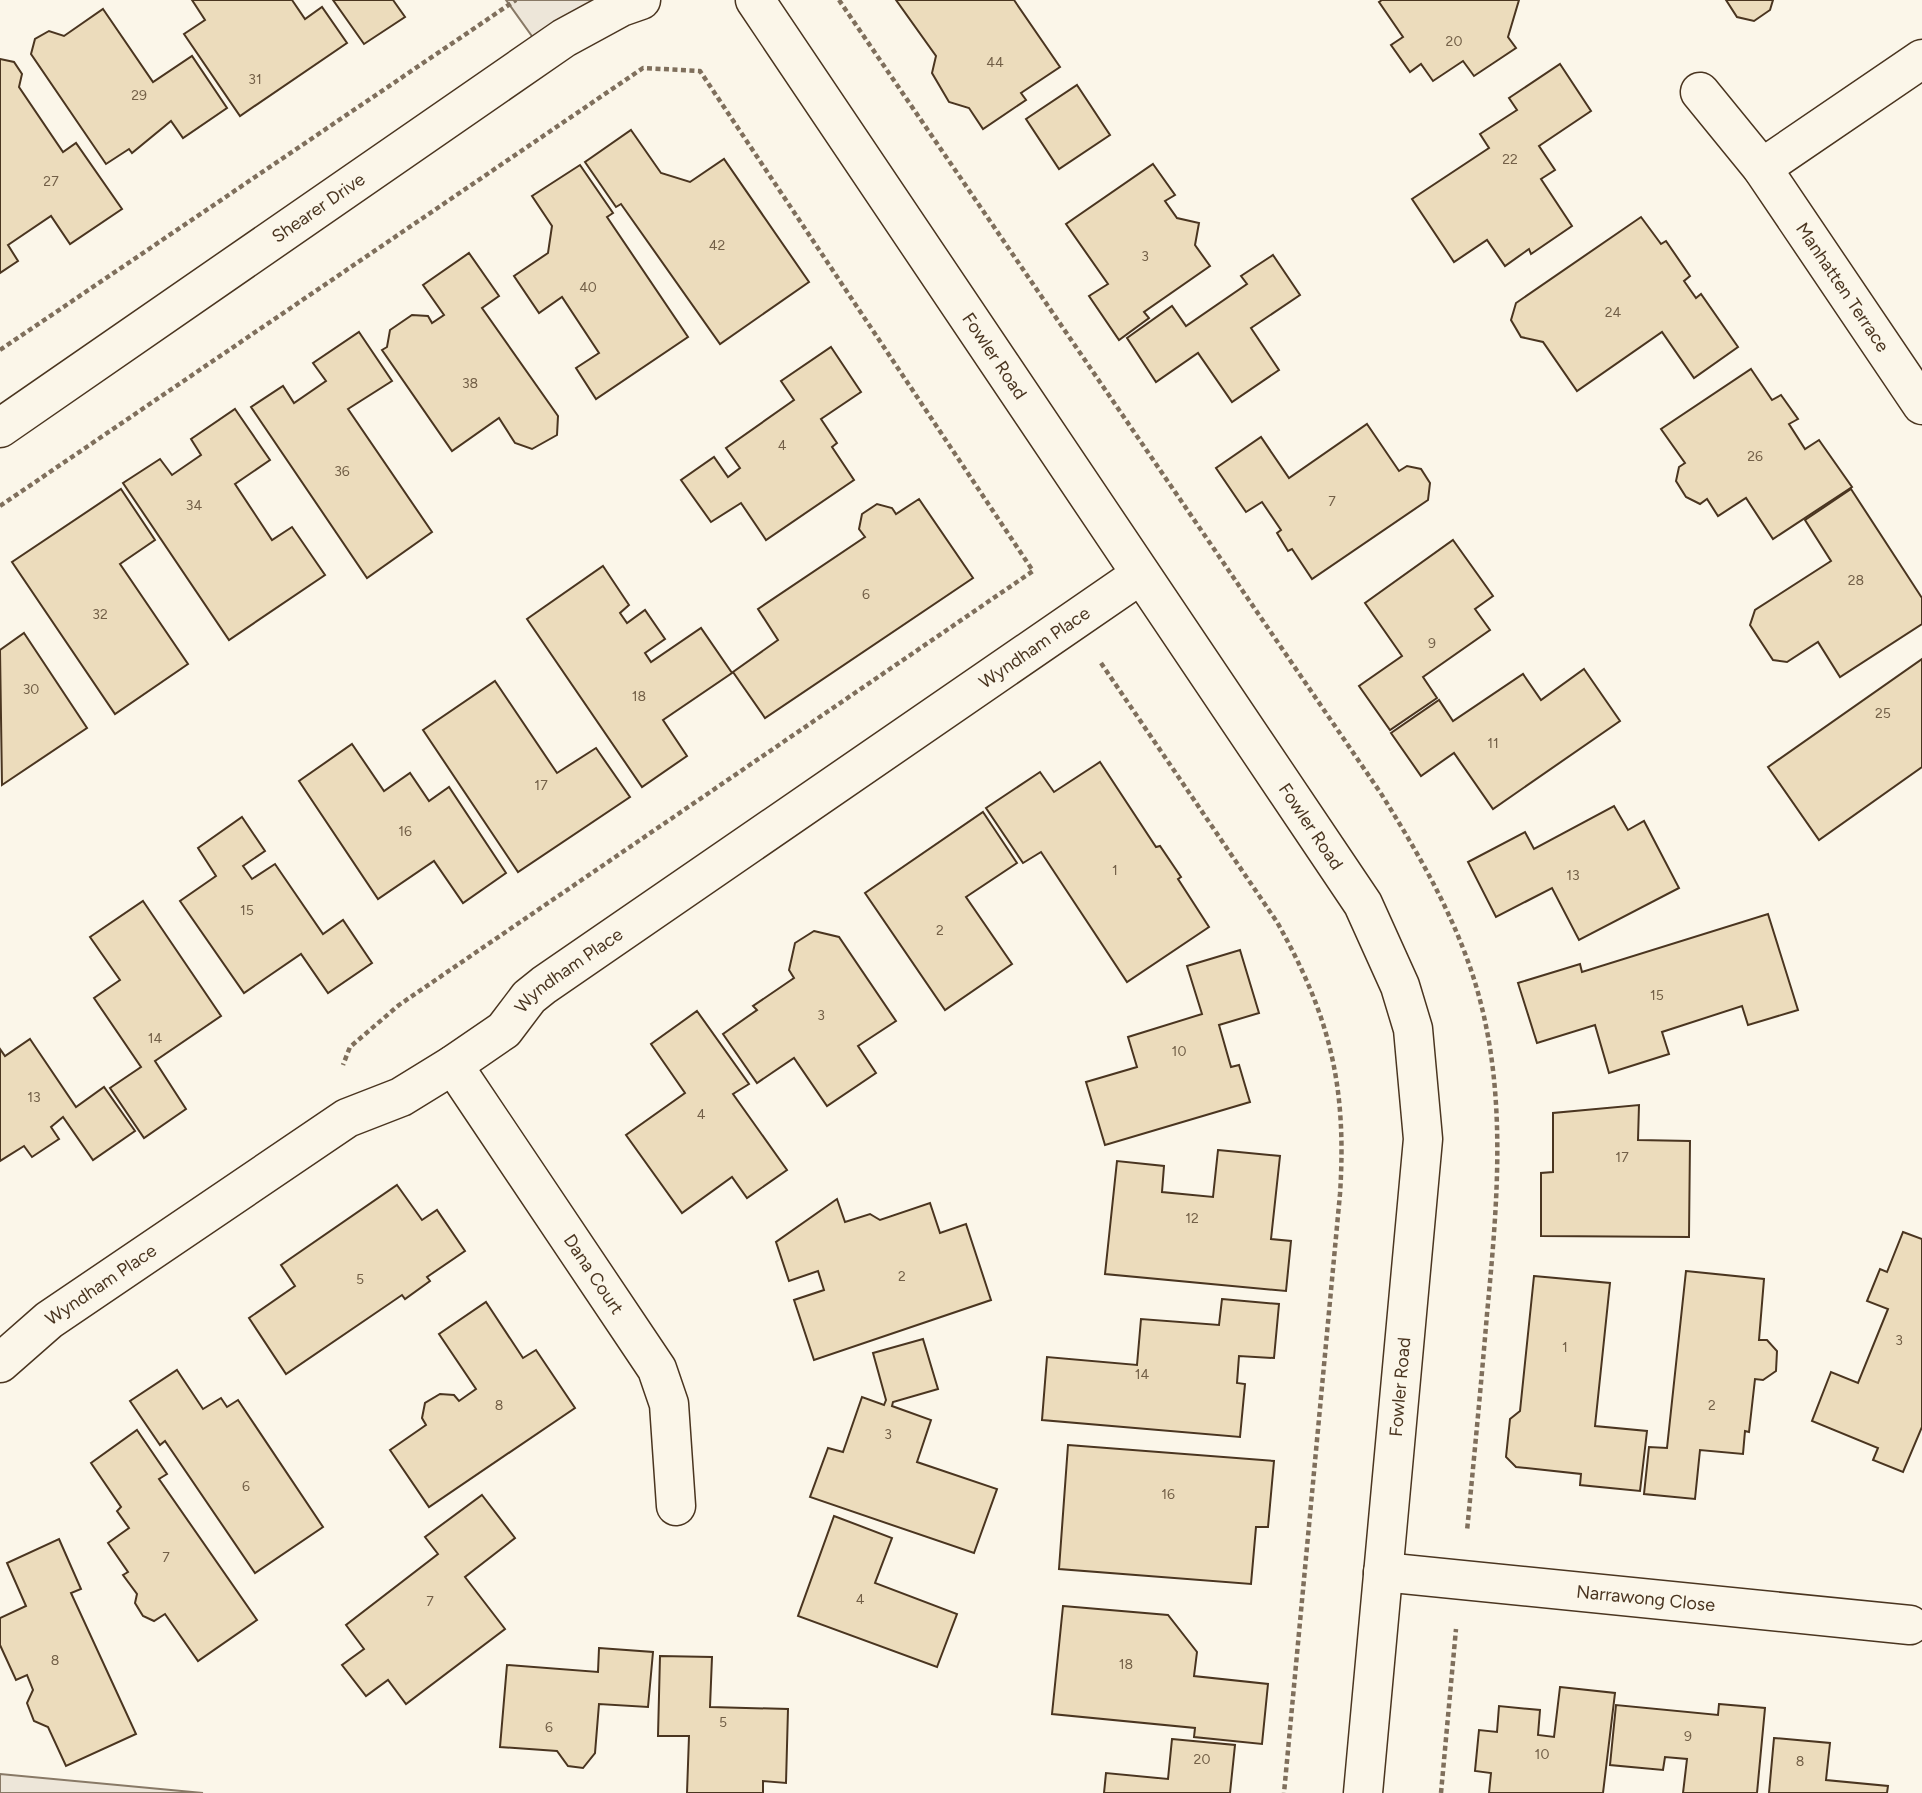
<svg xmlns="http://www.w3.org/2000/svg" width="1922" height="1793" font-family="Figtree,sans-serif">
<rect width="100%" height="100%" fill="#fbf6e9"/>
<g fill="#ede6d9" stroke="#887966" stroke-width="2">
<polygon points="506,0 641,0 544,53"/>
<polygon points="0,1774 203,1793 0,1793"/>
</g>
<g fill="#ecdcbc" stroke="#4a3520" stroke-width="2">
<polygon points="192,0 292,0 305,19 322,7 347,43 240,116 184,34 205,20"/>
<polygon points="333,0 393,0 405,17 364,44"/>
<polygon points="896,0 1014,0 1060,67 1021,93 1026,100 983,129 969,108 949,102 932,73 936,56"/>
<polygon points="1382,0 1519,0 1508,37 1516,48 1474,76 1463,61 1433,81 1421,64 1410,72 1391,45 1403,37 1379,2"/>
<polygon points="1726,0 1773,0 1770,10 1754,21 1737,17"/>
<polygon points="103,9 153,82 192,56 227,108 183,138 171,121 132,153 129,149 106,164 31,54 35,39 49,31 64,36"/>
<polygon points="0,59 14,62 22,74 19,87 63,152 76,143 122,209 70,244 51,216 8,245 18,261 0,273"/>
<polygon points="1560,64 1591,111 1539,146 1555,170 1541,179 1572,226 1531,254 1529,249 1505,266 1487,240 1454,262 1412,199 1489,148 1480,134 1517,110 1509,98"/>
<polygon points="1077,85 1110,135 1059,169 1026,119"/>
<polygon points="631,130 661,173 690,182 724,159 809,282 720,344 621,204 616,207 585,162"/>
<polygon points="1153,164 1175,195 1165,201 1177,218 1199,223 1195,245 1210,266 1144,312 1149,318 1119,340 1089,296 1108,284 1066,224"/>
<polygon points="580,165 613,213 607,217 688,337 596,399 576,368 599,353 562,297 539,313 514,276 548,253 552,226 532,196"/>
<polygon points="1641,217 1661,244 1666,241 1690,276 1684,281 1696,298 1701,294 1738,347 1694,378 1662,332 1577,391 1543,342 1521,337 1511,320 1516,303"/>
<polygon points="469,253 499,296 482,308 558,416 557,435 532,449 515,443 499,418 452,451 382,350 387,347 390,330 412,315 428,316 432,323 444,315 423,285"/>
<polygon points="1273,255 1300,295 1251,328 1279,370 1232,402 1198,353 1156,382 1127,338 1172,306 1186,326 1247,284 1241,276"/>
<polygon points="359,332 392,381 348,409 432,532 367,578 251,407 283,386 294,403 326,381 313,363"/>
<polygon points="831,347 861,392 821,419 837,443 832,447 854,480 766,540 741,503 711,522 681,480 714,457 728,477 740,468 726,448 794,400 781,381"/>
<polygon points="1751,369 1772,400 1781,395 1798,419 1789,424 1805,449 1819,440 1852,487 1773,539 1746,498 1718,516 1707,499 1700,504 1686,497 1676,481 1679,467 1685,463 1661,429"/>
<polygon points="235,409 270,460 235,484 272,540 292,527 325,575 229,640 123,483 160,459 172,475 201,455 191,439"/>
<polygon points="1367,424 1399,471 1407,466 1421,469 1430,483 1428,500 1312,579 1292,549 1288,551 1277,533 1281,530 1262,502 1246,512 1216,468 1261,437 1289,478"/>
<polygon points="121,489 155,540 120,564 188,664 115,714 12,562"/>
<polygon points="1851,489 1922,598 1922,624 1840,677 1818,642 1787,662 1773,660 1750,625 1755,610 1831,561 1805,520"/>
<polygon points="919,499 973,578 765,718 733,672 778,640 758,609 865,537 859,529 862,514 877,504 892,508 896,514"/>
<polygon points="1453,540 1493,596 1475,609 1490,630 1423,677 1437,698 1390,730 1359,686 1402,656 1365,603"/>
<polygon points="603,566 629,605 620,613 627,623 645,610 665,639 645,653 651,662 701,628 732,673 663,720 687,756 642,787 527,619"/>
<polygon points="24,633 87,728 2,785 0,650"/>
<polygon points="1922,659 1922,767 1819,840 1768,767"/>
<polygon points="1584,669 1620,721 1493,809 1454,753 1421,776 1391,733 1439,700 1453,721 1523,674 1541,700"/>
<polygon points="495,681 557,773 596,748 630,797 518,872 423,730"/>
<polygon points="352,744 384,791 410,773 429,801 449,787 506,873 463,903 434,861 378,899 299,781"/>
<polygon points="1100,762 1156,847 1160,846 1181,877 1178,879 1209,927 1127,982 1041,852 1023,863 986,808 1040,772 1054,792"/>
<polygon points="1614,806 1628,830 1644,821 1679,888 1579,940 1552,888 1496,917 1468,862 1525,832 1534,849"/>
<polygon points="983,812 1017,863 966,897 1012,964 945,1010 865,893"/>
<polygon points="242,817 265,851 243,866 252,879 275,864 323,934 343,920 372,963 328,993 301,954 244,993 180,901 216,876 198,848"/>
<polygon points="143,901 221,1016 155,1061 186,1109 144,1138 110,1088 141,1067 94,998 120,980 90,937"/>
<polygon points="1768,914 1798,1010 1748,1025 1742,1006 1662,1032 1669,1054 1609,1073 1595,1025 1537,1043 1518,983 1580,964 1582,972"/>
<polygon points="814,931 839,937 896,1021 858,1046 876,1073 827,1106 794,1058 757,1083 723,1034 757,1010 753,1006 794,978 789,970 795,943"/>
<polygon points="1240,950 1259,1013 1219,1025 1231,1067 1239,1065 1250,1102 1105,1145 1086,1082 1137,1067 1128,1037 1202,1014 1187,966"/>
<polygon points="697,1011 749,1084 733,1094 787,1170 747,1198 732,1177 682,1213 626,1135 685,1093 651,1044"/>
<polygon points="30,1039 76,1107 104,1087 135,1131 93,1160 63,1117 51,1127 59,1139 32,1157 24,1146 0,1161 0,1049 5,1056"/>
<polygon points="1639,1105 1638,1140 1690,1141 1689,1237 1541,1236 1541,1173 1553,1172 1553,1113"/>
<polygon points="1218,1150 1280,1156 1271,1239 1291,1241 1286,1291 1105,1274 1117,1161 1164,1166 1162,1192 1213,1197"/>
<polygon points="397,1185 422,1220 437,1210 465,1251 427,1277 430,1281 405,1299 402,1295 286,1374 249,1318 295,1286 281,1265"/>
<polygon points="837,1199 845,1222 870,1214 880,1220 930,1203 940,1233 966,1224 991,1300 814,1360 794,1300 824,1290 818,1271 789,1281 776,1242"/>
<polygon points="1903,1232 1922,1239 1922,1427 1903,1472 1873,1460 1878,1448 1812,1421 1831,1372 1858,1383 1888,1309 1867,1301 1880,1269 1887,1272"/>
<polygon points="1686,1271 1764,1279 1759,1340 1767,1340 1777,1351 1776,1371 1763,1380 1755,1379 1749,1432 1745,1431 1743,1454 1700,1450 1695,1499 1644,1494 1649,1447 1667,1448"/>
<polygon points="1534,1276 1610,1283 1595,1426 1647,1431 1640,1491 1580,1485 1581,1474 1516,1467 1506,1457 1510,1419 1520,1411"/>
<polygon points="1222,1299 1279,1304 1274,1358 1239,1356 1237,1383 1245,1384 1240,1437 1042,1420 1047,1357 1137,1365 1141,1319 1219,1325"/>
<polygon points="486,1302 523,1358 536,1350 575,1408 429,1507 390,1450 426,1425 422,1418 425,1403 440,1394 454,1395 459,1401 476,1389 439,1334"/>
<polygon points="923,1339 938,1389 893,1402 892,1406 931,1420 917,1462 997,1489 974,1553 810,1497 828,1448 843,1452 862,1397 884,1405 886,1400 873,1353"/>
<polygon points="177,1370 203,1409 221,1398 227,1407 238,1400 323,1527 255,1573 165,1441 160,1445 130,1401"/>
<polygon points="137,1430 167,1474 159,1479 257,1620 198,1661 165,1614 154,1621 143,1616 135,1603 137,1594 123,1575 128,1572 108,1543 129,1528 117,1511 121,1507 91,1463"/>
<polygon points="1068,1445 1274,1461 1268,1527 1256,1527 1251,1584 1059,1569"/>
<polygon points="482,1495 515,1538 465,1577 505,1629 406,1704 388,1680 366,1696 342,1665 364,1649 346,1625 438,1554 425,1537"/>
<polygon points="834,1516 892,1538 875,1583 957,1614 937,1667 798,1616"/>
<polygon points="59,1539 81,1589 71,1593 136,1734 66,1766 48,1727 34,1721 27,1703 33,1690 27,1675 16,1680 0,1645 0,1618 26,1606 7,1563"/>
<polygon points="1063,1606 1168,1615 1197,1652 1194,1676 1268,1684 1262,1744 1194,1737 1195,1728 1052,1714"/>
<polygon points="599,1648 653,1652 648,1707 599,1704 595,1753 583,1768 568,1766 557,1751 500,1747 507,1665 598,1672"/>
<polygon points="660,1656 712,1657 710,1707 788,1709 786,1783 763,1781 763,1793 687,1793 689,1736 658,1736"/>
<polygon points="1560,1687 1615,1693 1603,1793 1489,1793 1491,1773 1475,1771 1479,1730 1497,1732 1499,1706 1540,1710 1538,1735 1554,1737"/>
<polygon points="1719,1704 1765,1708 1757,1793 1683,1793 1687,1759 1665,1757 1663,1770 1610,1765 1616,1705 1718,1715"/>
<polygon points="1774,1738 1830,1743 1826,1780 1888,1786 1887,1793 1769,1793"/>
<polygon points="1172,1739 1235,1745 1230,1793 1104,1793 1106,1773 1168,1779"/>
</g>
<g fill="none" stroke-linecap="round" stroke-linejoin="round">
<g stroke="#4a3520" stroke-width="41">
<g id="minor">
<path id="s1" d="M755,0L1363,904L1400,986L1413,1029L1423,1139L1363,1793"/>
<path id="s2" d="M1700,92L1762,168L1922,405"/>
<polyline points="1762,168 1922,59"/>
<path id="s3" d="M0,428L564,38L621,7L641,0"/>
<path id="s4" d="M453,1065L657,1369L669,1404L676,1506"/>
<path id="s5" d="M0,1363L49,1320L347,1118L401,1097L453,1065L504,1030L529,997L544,985L1140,575"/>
<path id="s6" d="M1383,1572L1910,1625"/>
</g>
</g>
<g stroke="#7f6f5c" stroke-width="4.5" stroke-dasharray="5 3.5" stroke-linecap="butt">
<path d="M839,0L1380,792C1415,848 1448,904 1470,967C1509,1080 1498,1197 1487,1314C1481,1386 1474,1458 1467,1531"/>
<polyline points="0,350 516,0"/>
<polyline points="0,506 643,68 700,71 1033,571 399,1005 350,1047 343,1065"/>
<path d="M1101,663L1277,922C1330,1016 1347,1086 1340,1194L1284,1793"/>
<polyline points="1441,1793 1456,1629"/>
</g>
<use href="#minor" stroke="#fbf6e9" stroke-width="38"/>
</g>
<g text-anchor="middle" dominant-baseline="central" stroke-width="5" stroke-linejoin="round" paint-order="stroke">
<g font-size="14" fill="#725f47">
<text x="1454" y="41">20</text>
<text x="995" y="62">44</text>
<text x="255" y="79">31</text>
<text x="139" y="95">29</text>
<text x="1510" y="159">22</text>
<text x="51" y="181">27</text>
<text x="717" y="245">42</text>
<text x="1145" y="256">3</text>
<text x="588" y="287">40</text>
<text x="1613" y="312">24</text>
<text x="470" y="383">38</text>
<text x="782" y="445">4</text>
<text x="1755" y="456">26</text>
<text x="342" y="471">36</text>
<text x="1332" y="501">7</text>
<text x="194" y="505">34</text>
<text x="1856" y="580">28</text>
<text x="866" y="594">6</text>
<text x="100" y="614">32</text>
<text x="1432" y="643">9</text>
<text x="31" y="689">30</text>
<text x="639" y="696">18</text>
<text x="1883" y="713">25</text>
<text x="1493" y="743">11</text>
<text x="541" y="785">17</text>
<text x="405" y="831">16</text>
<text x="1115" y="870">1</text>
<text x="1573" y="875">13</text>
<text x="247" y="910">15</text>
<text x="940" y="930">2</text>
<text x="1657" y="995">15</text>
<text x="821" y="1015">3</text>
<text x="155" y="1038">14</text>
<text x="1179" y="1051">10</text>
<text x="34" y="1097">13</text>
<text x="701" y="1114">4</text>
<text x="1622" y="1157">17</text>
<text x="1192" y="1218">12</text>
<text x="902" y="1276">2</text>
<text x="360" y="1279">5</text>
<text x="1899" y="1340">3</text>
<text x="1565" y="1347">1</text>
<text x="1142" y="1374">14</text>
<text x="499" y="1405">8</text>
<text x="1712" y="1405">2</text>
<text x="888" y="1434">3</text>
<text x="246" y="1486">6</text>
<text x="1168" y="1494">16</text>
<text x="166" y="1557">7</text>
<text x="860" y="1599">4</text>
<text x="430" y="1601">7</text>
<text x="55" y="1660">8</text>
<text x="1126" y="1664">18</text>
<text x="723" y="1722">5</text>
<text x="549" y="1727">6</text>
<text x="1688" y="1736">9</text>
<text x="1542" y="1754">10</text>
<text x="1202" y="1759">20</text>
<text x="1800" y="1761">8</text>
</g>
<g font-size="18" fill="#4a3520" stroke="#fbf6e9">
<text stroke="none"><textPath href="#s3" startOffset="387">Shearer Drive</textPath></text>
<text stroke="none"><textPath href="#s2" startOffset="242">Manhatten Terrace</textPath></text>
<text stroke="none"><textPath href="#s1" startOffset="429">Fowler Road</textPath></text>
<text stroke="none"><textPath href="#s5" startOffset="1262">Wyndham Place</textPath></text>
<text stroke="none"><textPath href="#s1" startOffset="996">Fowler Road</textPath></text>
<text stroke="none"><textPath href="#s5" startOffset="695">Wyndham Place</textPath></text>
<text stroke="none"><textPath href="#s4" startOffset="252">Dana Court</textPath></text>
<text stroke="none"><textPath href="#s5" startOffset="128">Wyndham Place</textPath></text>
<text transform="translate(1400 1387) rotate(-85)">Fowler Road</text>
<text stroke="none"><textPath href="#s6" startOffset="264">Narrawong Close</textPath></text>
</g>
</g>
</svg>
